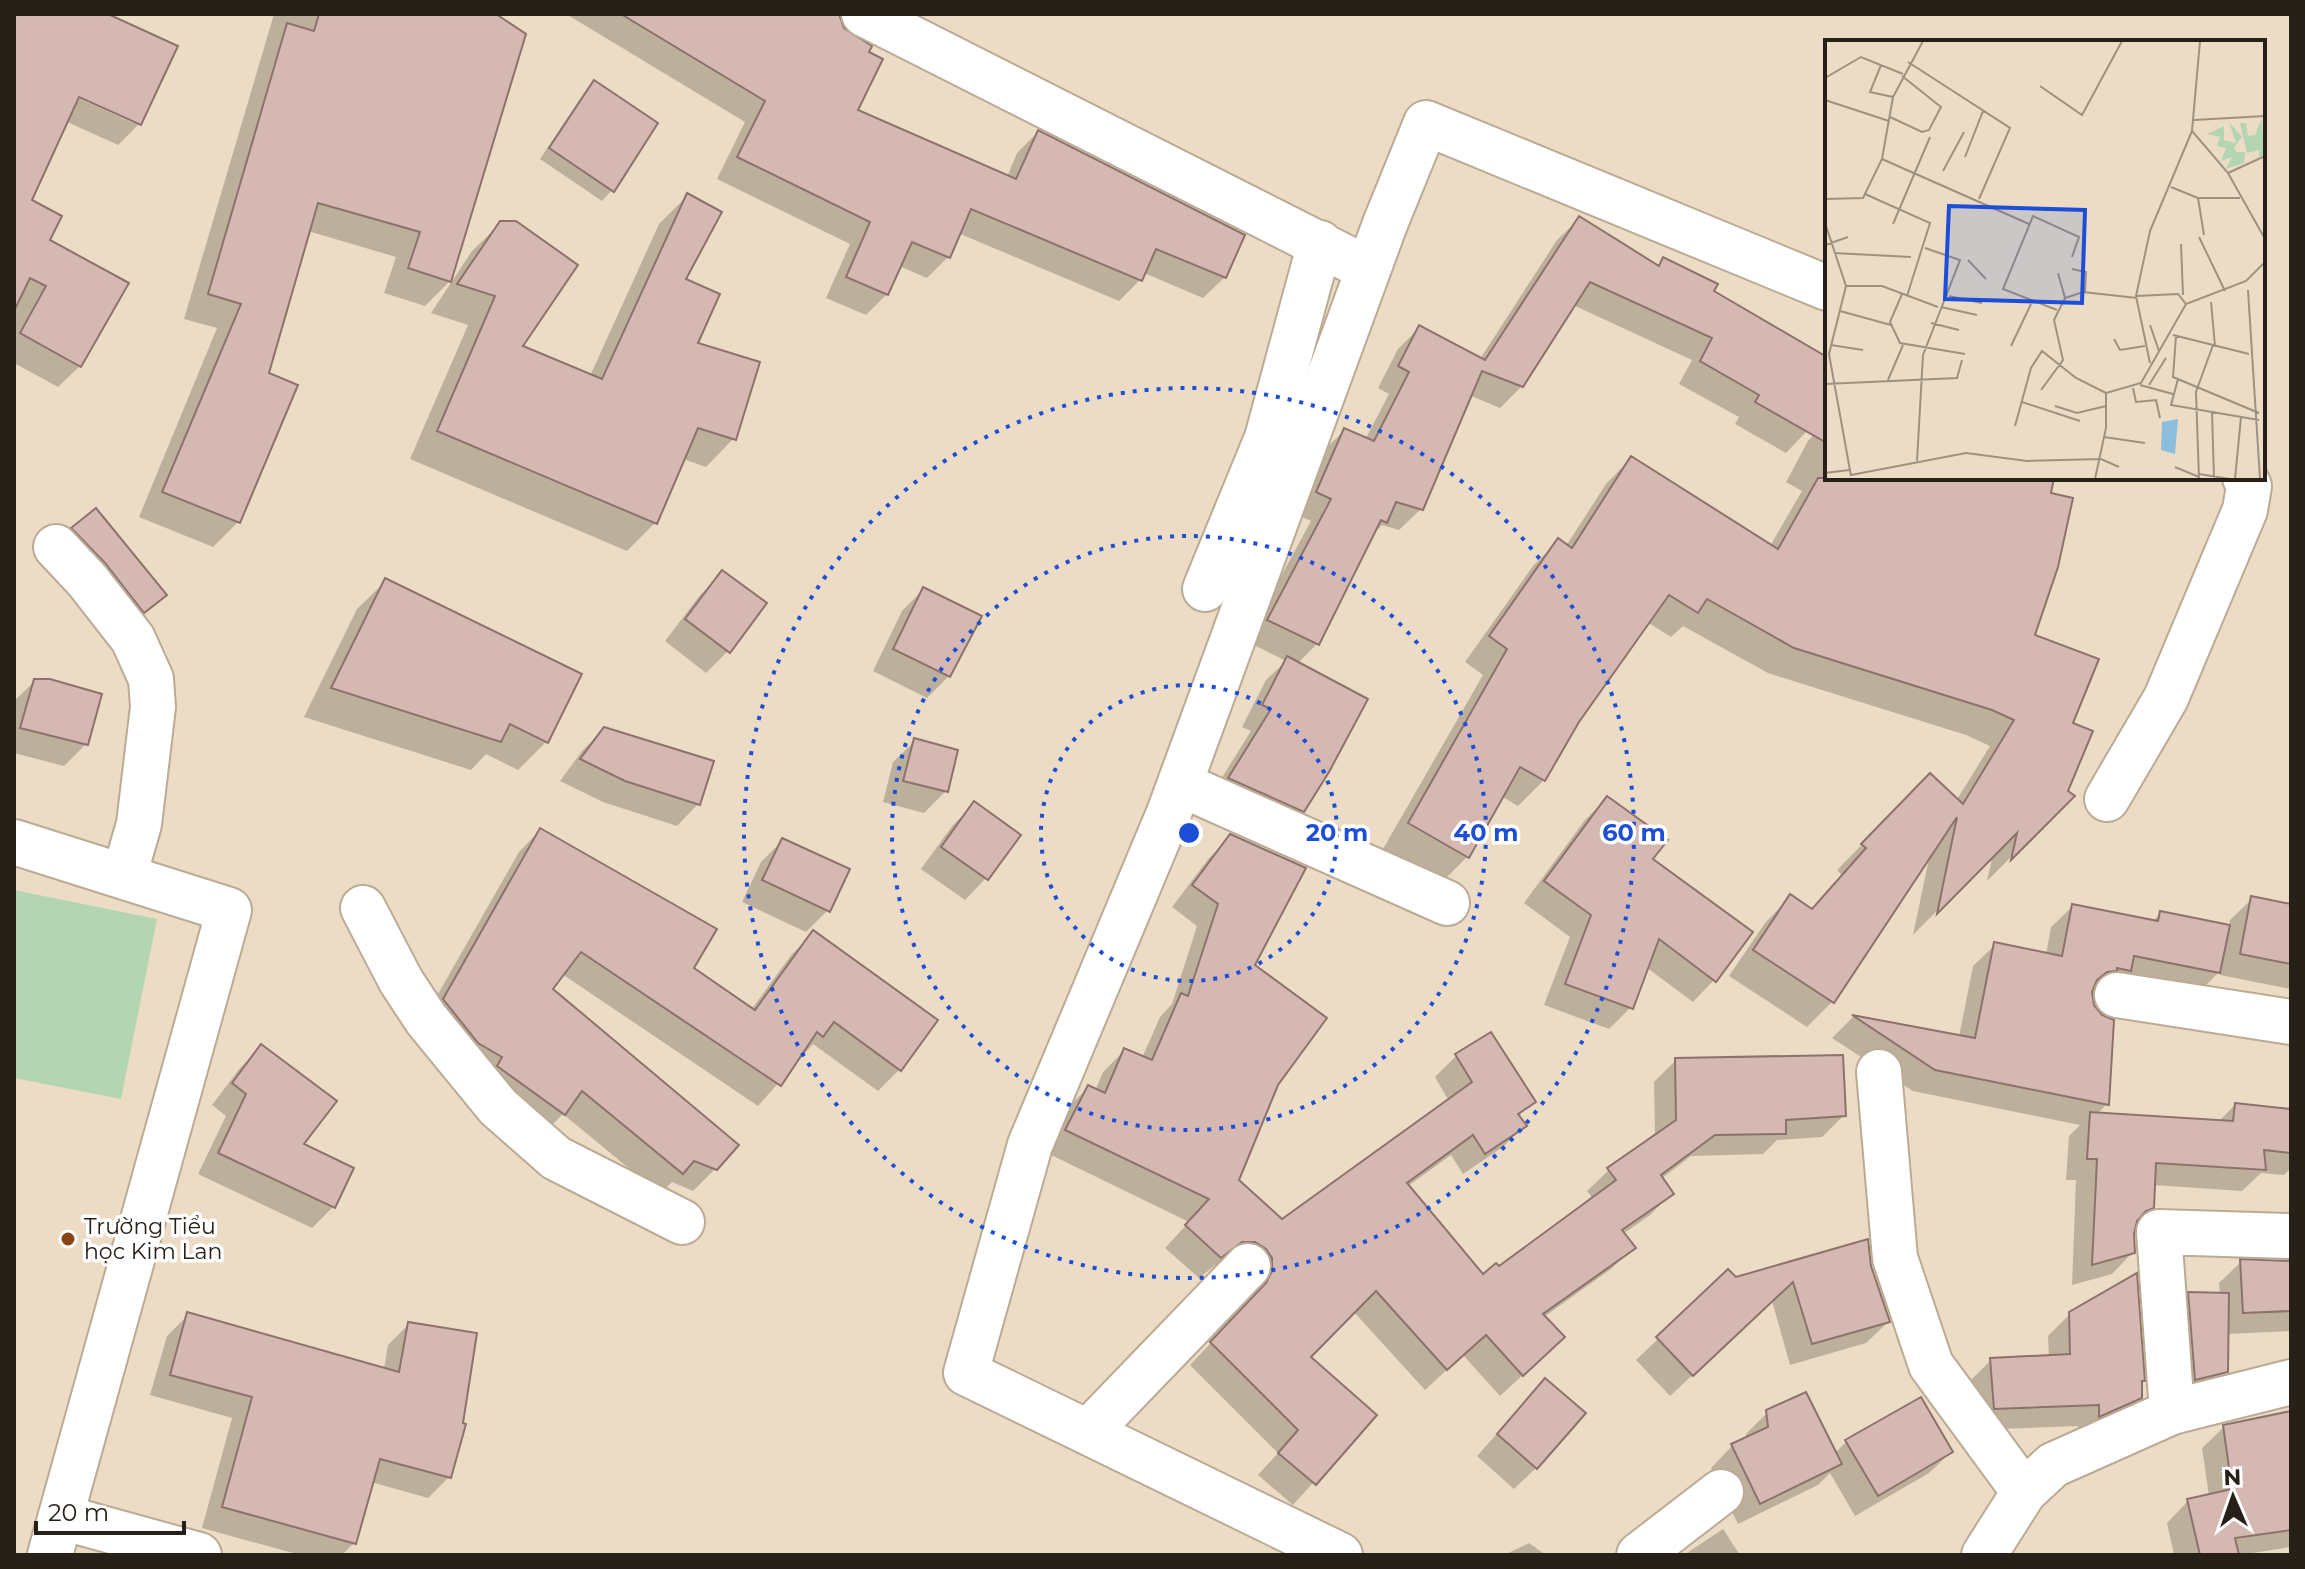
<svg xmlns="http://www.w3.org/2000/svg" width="2305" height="1569" font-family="Montserrat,sans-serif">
<rect width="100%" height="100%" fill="#ecdcc5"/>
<polygon fill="#b3d5b1" points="14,890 157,919 121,1099 14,1078"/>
<g fill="#0003" fill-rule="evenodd">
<path d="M14,14H103L139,124L118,145L65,121L21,196L47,241L80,366L58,387L14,363ZM71,91L133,119V123L69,94Z"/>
<polygon points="274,14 492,14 523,35 449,282 425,306 384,293 396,257 308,231 266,374 295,386 238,522 213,547 139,517 217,328 184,319"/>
<polygon points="566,14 838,14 855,111 1007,177 1017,153 1038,132 1225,277 1203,298 1144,273 1140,280 1119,301 958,233 948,257 927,278 899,266 887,294 866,315 826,298 850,244 717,179 745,122"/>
<polygon points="594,83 612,190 602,201 540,159 584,93"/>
<polygon points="687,196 683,280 695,345 734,438 706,467 683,459 655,523 627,551 410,459 468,325 431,313 472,251 501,223 520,347 590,376 659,224"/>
<polygon points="1579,219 1656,267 1663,260 1827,359 1827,395 1807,431 1786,453 1735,424 1739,417 1679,384 1692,360 1573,305 1522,386 1500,408 1469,395 1421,509 1399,530 1382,525 1371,536 1317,644 1297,664 1302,811 1281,832 1208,800 1251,731 1242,727 1266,680 1286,661 1246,641 1311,521 1295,514 1322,452 1344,431 1365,440 1389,394 1378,388 1398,349 1419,328 1480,359 1557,240"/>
<polygon points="1827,421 1827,478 1983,478 2032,636 2070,725 2066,792 2072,796 1987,881 1993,854 1913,935 1930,854 1832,1002 1807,1027 1729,976 1765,923 1790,897 1811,910 1842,875 1837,870 1930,776 1956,801 1990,746 1966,735 1768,673 1683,626 1671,637 1647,622 1578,721 1544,780 1518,806 1501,796 1467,857 1442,882 1383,849 1483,675 1465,662 1533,566 1558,541 1566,546 1606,484 1631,458 1770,546 1802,491 1786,482 1808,441"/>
<polygon points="73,529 164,595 142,616 51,551"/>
<polygon points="722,573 728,651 706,673 665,641 701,594"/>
<polygon points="386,581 546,742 518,770 486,754 471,770 304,717 357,609"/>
<polygon points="924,589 949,676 927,698 873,671 902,611"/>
<polygon points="35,681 86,744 64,766 14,753 14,701"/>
<polygon points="604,729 698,804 677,826 603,802 560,781 582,751"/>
<polygon points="915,741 946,791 924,813 883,802 893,762"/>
<polygon points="1607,798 1651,860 1714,980 1693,1002 1646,967 1631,1007 1609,1029 1544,1005 1570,937 1524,903 1585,820"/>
<polygon points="974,804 986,878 965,900 921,869 953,825"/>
<polygon points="540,830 691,969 751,1010 792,954 814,933 935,1020 899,1070 878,1091 813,1044 758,1106 562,974 550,990 715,1169 693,1191 672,1182 660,1194 563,1114 542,1135 422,1022 519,852"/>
<polygon points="1231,836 1276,1084 1237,1181 1282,1222 1449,1101 1435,1077 1456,1056 1533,1102 1518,1117 1524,1126 1503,1147 1463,1174 1451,1155 1408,1186 1483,1277 1499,1269 1593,1199 1587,1191 1609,1170 1655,1137 1654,1082 1676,1060 1844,1115 1822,1137 1777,1140 1763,1154 1691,1156 1661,1179 1671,1194 1650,1215 1623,1234 1633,1248 1611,1269 1544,1317 1540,1359 1500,1396 1463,1355 1425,1390 1353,1311 1308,1357 1374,1415 1293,1505 1258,1475 1278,1453 1190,1365 1245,1307 1252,1295 1251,1281 1232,1263 1218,1263 1199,1278 1165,1248 1189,1222 1045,1152 1066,1109 1088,1088 1095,1091 1103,1072 1125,1050 1142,1058 1160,1017 1172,1004 1197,926 1172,907 1209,858"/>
<polygon points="783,840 828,910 806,932 742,902 761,862"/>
<polygon points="2252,899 2291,906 2291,989 2220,975 2221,970 2197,994 2095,989 2091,992 2107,1104 2097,1114 2218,1122 2235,1105 2291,1111 2291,1168 2284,1175 2261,1173 2242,1191 2153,1185 2152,1207 2134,1226 2133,1252 2112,1274 2072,1285 2076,1180 2066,1180 2069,1136 2080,1125 1913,1091 1832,1038 1853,1017 1959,1037 1973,966 1995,945 2046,955 2051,927 2073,906 2152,922 2161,913 2229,927 2230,920"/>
<polygon points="261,1047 301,1145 333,1207 312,1228 198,1174 226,1116 212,1105 240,1068"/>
<polygon points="2241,1262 2291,1263 2291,1331 2227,1334 2226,1371 2204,1393 2174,1401 2168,1316 2189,1294 2220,1295 2219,1283"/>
<polygon points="1869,1266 1888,1322 1866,1343 1790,1365 1772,1301 1670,1396 1636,1360 1728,1272 1735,1280"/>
<polygon points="2070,1314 2140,1383 2140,1397 2118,1419 2078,1437 2078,1426 1973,1430 1969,1382 1991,1360 2049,1357 2048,1336"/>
<polygon points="188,1315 384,1369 388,1345 409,1324 449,1477 428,1498 371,1482 354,1543 342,1555 300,1555 202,1528 232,1418 150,1395 167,1336"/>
<polygon points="1545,1380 1536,1468 1514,1489 1477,1456"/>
<polygon points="1920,1399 1951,1452 1929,1473 1855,1516 1830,1473 1818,1485 1738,1524 1711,1468 1732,1446 1746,1439 1746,1434 1768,1412 1834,1454 1846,1442"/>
<polygon points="2291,1413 2291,1547 2240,1555 2174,1555 2167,1523 2188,1501 2209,1496 2202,1448 2224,1427"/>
<polygon points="1723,1529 1740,1555 1684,1555"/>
<polygon points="1529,1543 1546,1555 1504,1555"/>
</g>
<g fill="#d5b8b1" stroke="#8d726c" stroke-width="2">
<polygon points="14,14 108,14 178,46 141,125 79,97 32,200 62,216 50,240 129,283 81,367 20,333 46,286 30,278 14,311"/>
<polygon points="319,14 496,14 526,34 451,282 408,268 420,232 318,203 269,373 298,385 240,523 162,492 241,304 208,294 287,23 314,31"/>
<polygon points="621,14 839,14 844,28 872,46 869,52 883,59 858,110 1016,179 1038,130 1245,235 1226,278 1156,249 1142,281 971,209 950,258 912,242 888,295 846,277 870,222 737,157 765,101"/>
<polygon points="594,80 658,123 614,192 549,148"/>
<polygon points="687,193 722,212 686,279 720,294 698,343 760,362 736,440 698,428 657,524 437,431 495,296 457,284 500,221 516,221 578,265 523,346 602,379"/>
<polygon points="1579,216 1659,266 1663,257 1718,284 1714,291 1827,357 1827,443 1755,402 1759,395 1700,361 1712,338 1590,282 1523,387 1482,371 1423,510 1396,502 1387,523 1381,520 1319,645 1267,620 1331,499 1316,492 1344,428 1374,441 1409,372 1398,366 1419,325 1485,360"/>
<polygon points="1631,456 1778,549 1818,478 2054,478 2051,493 2073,498 2058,567 2035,635 2099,659 2073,723 2093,731 2068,791 2075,796 2011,860 2017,833 1937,914 1957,817 1834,1003 1753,950 1790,894 1812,909 1866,848 1861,844 1930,773 1963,804 2014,720 1992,710 1794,648 1707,599 1698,613 1669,595 1579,722 1545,781 1520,767 1469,858 1408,823 1507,649 1489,636 1558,538 1572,548"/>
<polygon points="96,508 167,595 144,613 105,563 71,528"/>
<polygon points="722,570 767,603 730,653 685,619"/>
<polygon points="385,578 582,674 548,743 510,724 501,742 331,688"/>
<polygon points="923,587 982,616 950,677 893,649"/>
<polygon points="1287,656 1368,699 1329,772 1304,812 1228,778 1271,709 1262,705"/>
<polygon points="34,679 50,679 102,694 88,745 20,728"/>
<polygon points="604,727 714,761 700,805 625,781 580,759"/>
<polygon points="914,738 958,750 948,792 903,781"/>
<polygon points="1607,796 1668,840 1653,859 1753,932 1716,982 1659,939 1633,1009 1565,984 1591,915 1544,881"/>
<polygon points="974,801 1021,835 988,880 941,847"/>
<polygon points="540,828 717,929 694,968 755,1010 813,930 938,1020 901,1071 834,1022 823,1037 817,1032 781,1086 581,952 553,989 739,1145 717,1170 694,1161 683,1174 582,1091 565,1115 497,1066 502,1057 478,1043 443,999"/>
<polygon points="1230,834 1306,868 1255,965 1327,1018 1278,1085 1239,1180 1282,1219 1472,1082 1455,1054 1491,1032 1536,1102 1518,1114 1527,1126 1485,1154 1473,1135 1407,1183 1483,1274 1496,1263 1499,1266 1616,1180 1607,1168 1676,1120 1675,1058 1843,1055 1846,1116 1786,1120 1786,1134 1715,1135 1661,1175 1674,1194 1622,1230 1636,1248 1543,1314 1565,1337 1523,1376 1486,1335 1447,1370 1376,1291 1311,1357 1377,1415 1316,1485 1278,1453 1298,1430 1210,1342 1266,1283 1272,1271 1272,1258 1266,1249 1255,1242 1242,1242 1221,1258 1185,1225 1209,1199 1065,1130 1088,1085 1105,1093 1124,1048 1152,1060 1181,993 1188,996 1218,904 1192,885"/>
<polygon points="782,838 850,869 830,912 762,880"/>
<polygon points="2251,896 2291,904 2291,964 2240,954"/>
<polygon points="2072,904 2158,921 2160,911 2230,925 2220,973 2134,956 2131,971 2117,968 2117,971 2107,972 2097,980 2092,992 2094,1005 2102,1015 2114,1020 2109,1105 1935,1070 1852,1015 1975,1038 1994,942 2062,956"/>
<polygon points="261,1044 337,1101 304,1144 354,1168 335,1208 218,1153 246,1094 232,1083"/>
<polygon points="2235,1103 2291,1109 2291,1153 2264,1150 2266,1170 2156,1163 2154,1208 2146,1211 2137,1221 2134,1234 2135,1253 2092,1265 2097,1159 2087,1159 2090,1112 2233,1121"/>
<polygon points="1868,1239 1871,1266 1890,1322 1812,1344 1793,1282 1693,1376 1656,1337 1728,1269 1736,1277"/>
<polygon points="2240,1259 2291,1261 2291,1311 2243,1313"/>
<polygon points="2137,1273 2145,1381 2142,1381 2142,1398 2099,1417 2099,1405 1994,1409 1990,1358 2070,1354 2069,1312"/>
<polygon points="2188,1292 2229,1293 2228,1372 2195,1380"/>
<polygon points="187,1312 399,1372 408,1322 477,1333 463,1423 466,1424 451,1478 380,1459 356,1544 222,1507 252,1397 170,1375"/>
<polygon points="1545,1378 1586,1413 1537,1469 1497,1434"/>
<polygon points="1806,1392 1842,1464 1760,1504 1731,1444 1768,1427 1766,1410"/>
<polygon points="1921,1397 1953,1452 1878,1496 1845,1440"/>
<polygon points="2291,1411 2291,1530 2235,1538 2239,1555 2200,1555 2187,1499 2232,1489 2223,1425"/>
</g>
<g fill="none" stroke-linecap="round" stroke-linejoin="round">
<g stroke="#bbab95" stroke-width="48">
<g id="minor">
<polyline points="864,14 1368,269"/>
<polyline points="56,547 87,580 133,639 151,679 153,707 139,824 124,876"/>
<polyline points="1205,589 1267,438 1320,243"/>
<polyline points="1180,784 1447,903"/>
<polyline points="2107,799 2166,698 2245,510 2249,486 2245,478"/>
<polyline points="14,842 229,910 50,1555"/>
<polyline points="363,908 401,981 426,1019 498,1107 556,1158 682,1222"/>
<polyline points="2117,995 2291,1022"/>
<polyline points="1879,1072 1895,1258 1931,1365 2024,1492"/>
<polyline points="2172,1412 2159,1232 2291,1236"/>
<polyline points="1088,1432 1248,1266"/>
<polyline points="61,1517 199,1555"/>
<polyline points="1340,1555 966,1373 1030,1145 1169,813 1385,224 1426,123 1827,288"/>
<polyline points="1639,1555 1721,1492"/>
<polyline points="1984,1555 2024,1492 2053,1465 2172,1412 2291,1382"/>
</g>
</g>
<use href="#minor" stroke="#fff" stroke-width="44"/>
</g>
<g fill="none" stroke="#1d4ed8" stroke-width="4" stroke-dasharray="4 8">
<circle cx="1189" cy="833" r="148"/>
<circle cx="1189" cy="833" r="297"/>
<circle cx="1189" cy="833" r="445"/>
</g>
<circle fill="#894517" stroke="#fff" stroke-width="3" cx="68" cy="1239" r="8"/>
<g text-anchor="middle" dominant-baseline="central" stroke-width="7" stroke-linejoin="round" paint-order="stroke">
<g font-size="22" fill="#262018" stroke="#fff" text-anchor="start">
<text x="84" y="1226">Trường Tiểu<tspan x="84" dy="25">học Kim Lan</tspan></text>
</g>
</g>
<g transform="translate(1825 40)">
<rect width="440" height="440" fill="#ecdcc5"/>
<path d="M437,78L440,115L434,117V110L422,113L415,83H421L423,96L430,95ZM404,82L417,97L409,107L411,112H420L419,123L401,129L407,117L396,121L401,108L392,106L395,97L382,94L399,86V100L411,103Z" fill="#b3d5b1"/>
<path d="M353,379L350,414L336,410L337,382Z" fill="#8cbddb"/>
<path fill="none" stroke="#9d9180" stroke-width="2" d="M375,1L367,91L403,133L440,199M83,22L185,88L154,159M56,25L45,52L68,57M0,38L36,17L78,34M215,46L257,75L297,1M0,60L64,81M65,77L97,92L104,90L116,67L77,36M369,80L440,76M140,117L158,71M57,119L204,184M118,131L139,92M403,133L440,116M346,147L373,158L379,195M40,154L105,183L82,256M373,158H415M0,159L38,158L57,119L68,57L98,1M0,183L21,246L4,314L26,436M68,184L105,97M374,197L400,251M356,204L358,255M0,205L23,197M9,213L86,217M143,220L161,239M247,229L261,232L260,252M233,233L240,258M21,246H57L113,267M423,250L435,439M77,254L65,282L75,303L140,314M124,256L157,263M311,256L353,254L361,264M386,262L390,306M116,267L152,275M232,270L178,249L208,176L254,197L247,217M15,271L66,285M106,283L134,290M325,285L334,311M348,295L424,314M351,296L348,337L434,373M289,299L295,310L320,306M6,305L38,310M186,306L206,264M325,323L311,256L325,191L367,91M353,339L346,365L434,380M63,340L78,305M0,344L132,338L137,320M315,345L348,354M324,345L341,318M308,348L311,362L331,360L335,378M216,350L238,320L229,280L240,258L258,252L312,258M197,362L255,381M230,366L252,373L281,366M387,372L389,438M190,386L206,328L217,311L251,338L281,353M279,397L320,403M92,421L98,315L135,220L100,208M350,427L374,437M0,433L24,430M374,434L405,439M26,435L141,413L202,421L276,419L294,427M270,439L281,388V353L316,343L361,264L421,241L440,222M374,439L371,352L388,305M410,439L416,377"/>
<path fill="#1d4ed8" fill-opacity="0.15" stroke="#1d4ed8" stroke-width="4" d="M124,166L260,170L257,263L120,259Z"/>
<rect width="440" height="440" fill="none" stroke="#262018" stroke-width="4"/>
</g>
<circle cx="1189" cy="833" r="12" fill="#1d4ed8" stroke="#fff" stroke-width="4"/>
<g font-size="24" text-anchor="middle" font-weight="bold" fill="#1d4ed8" stroke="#fff" stroke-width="7" stroke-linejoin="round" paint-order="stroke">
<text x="1337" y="841">20 m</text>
<text x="1486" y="841">40 m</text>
<text x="1634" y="841">60 m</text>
</g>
<rect width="2305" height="1569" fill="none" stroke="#262018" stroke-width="32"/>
<g transform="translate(2233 1497) rotate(358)" stroke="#ffffff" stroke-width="6" paint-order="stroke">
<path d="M0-6L14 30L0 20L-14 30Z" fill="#262018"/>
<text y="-12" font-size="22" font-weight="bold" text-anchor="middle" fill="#262018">N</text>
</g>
<path d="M36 1521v12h148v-12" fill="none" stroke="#262018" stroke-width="4"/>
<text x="48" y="1521" font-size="24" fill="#262018" stroke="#ffffff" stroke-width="6" paint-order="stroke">20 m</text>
</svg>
